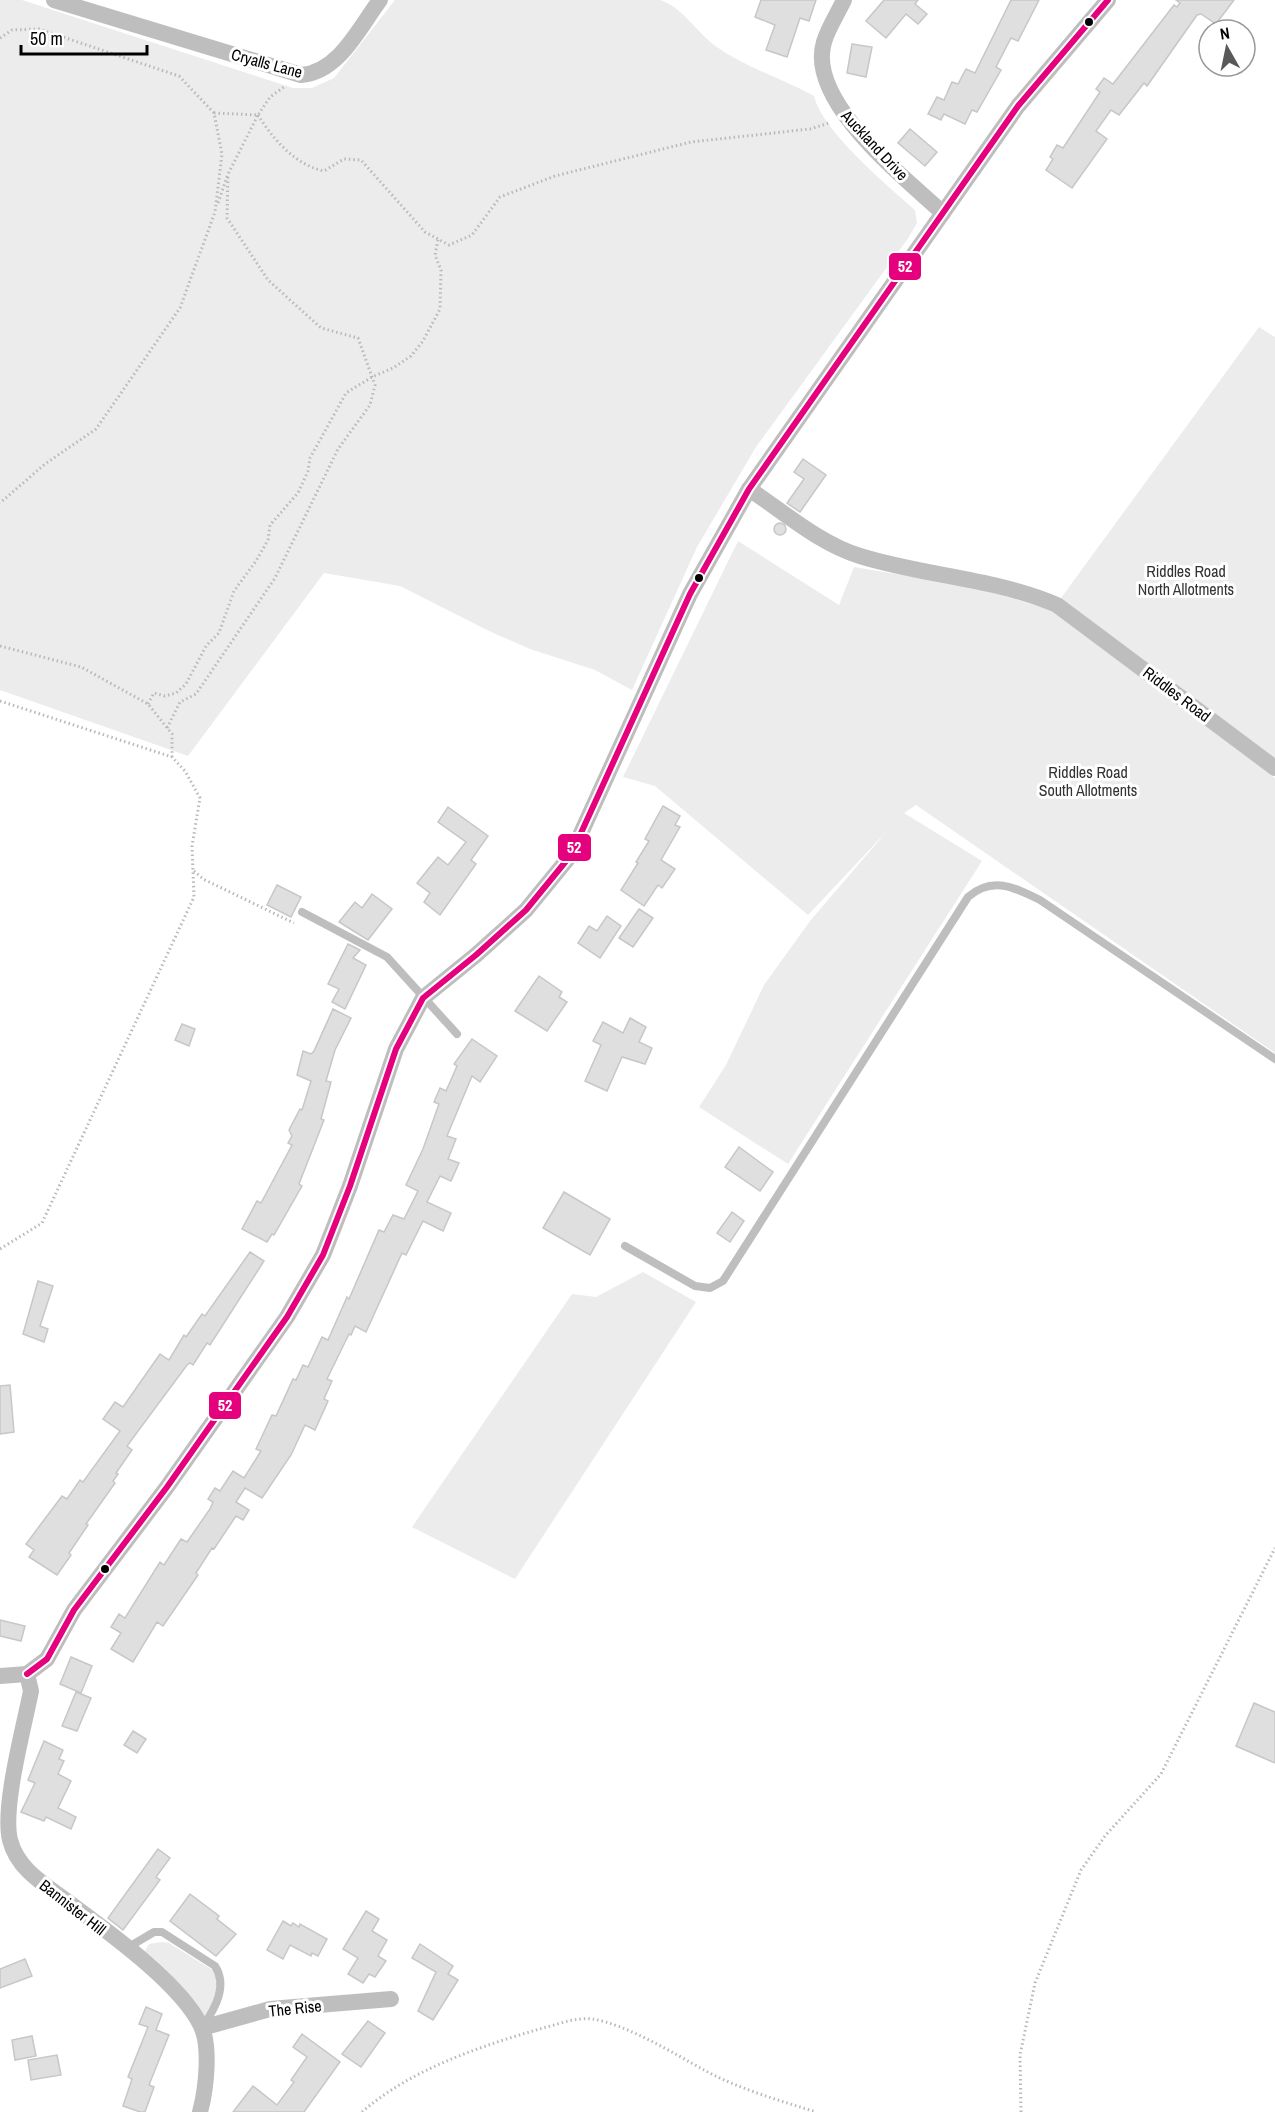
<svg xmlns="http://www.w3.org/2000/svg" width="1275" height="2112" font-family="'Archivo Narrow',sans-serif">
<rect width="100%" height="100%" fill="#fff"/>
<g fill="#ececec">
<path d="M0,0H22L293,88H312L334,78L395,0H660C682,7 696,31 714,45C744,67 781,78 814,96C823,132 886,184 915,210L917,223L909,237L756,447L697,547L632,690L595,670L530,649L489,631L400,586L324,573L188,756L0,690Z"/>
<polygon points="1259,327 1275,337 1275,760 1061,598"/>
<polygon points="738,541 839,605 854,567 974,587 1058,612 1275,778 1275,1053 916,805 904,813 982,861 788,1164 699,1107 726,1065 764,985 810,921 888,830 808,915 655,786 623,777"/>
<polygon points="643,1272 696,1302 515,1579 412,1527 572,1294 596,1297"/>
<polygon points="162,1942 169,1943 214,1971 219,1987 206,2018 195,2001 142,1956 149,1944"/>
</g>
<g fill="#dfdfdf" stroke="#c7c7c7" stroke-width="1.5">
<polygon points="761,0 816,0 809,21 800,18 787,57 766,50 775,25 755,17"/>
<polygon points="884,0 918,0 915,4 927,14 918,24 906,14 886,38 866,21"/>
<polygon points="1011,0 1039,0 1018,41 1011,38 996,67 1001,70 977,112 972,110 965,124 944,114 941,120 928,114 937,97 944,100 952,82 958,84 966,69 975,73"/>
<polygon points="1176,0 1234,0 1216,24 1201,14 1197,15 1147,86 1144,83 1119,115 1111,110 1096,131 1107,139 1072,188 1046,170 1053,159 1050,157 1057,145 1063,148 1100,92 1096,89 1104,78 1113,84 1174,5 1177,7 1180,3"/>
<polygon points="852,44 872,47 866,77 847,73"/>
<polygon points="910,129 937,152 925,166 898,143"/>
<polygon points="803,459 826,475 800,512 787,503 804,479 794,472"/>
<circle cx="780" cy="529" r="6"/>
<polygon points="663,806 680,816 675,825 680,827 661,860 675,869 662,888 658,885 644,906 621,890 638,863 636,862 649,841 645,839"/>
<polygon points="448,807 488,836 471,860 476,864 440,915 424,902 430,893 417,883 438,857 448,865 466,842 438,822"/>
<polygon points="277,885 301,897 291,917 267,905"/>
<polygon points="372,894 392,909 368,940 339,922 355,902 362,908"/>
<polygon points="639,909 653,918 633,947 619,938"/>
<polygon points="607,916 621,926 600,958 578,943 589,926 597,931"/>
<polygon points="348,944 360,950 353,958 366,965 345,1009 332,1002 339,989 328,984"/>
<polygon points="539,976 562,992 559,997 567,1002 547,1031 515,1011"/>
<polygon points="333,1009 351,1018 335,1050 326,1081 331,1082 321,1119 324,1120 299,1184 302,1186 274,1235 272,1234 267,1242 242,1229 257,1201 261,1203 292,1145 288,1143 292,1136 289,1130 300,1109 302,1110 311,1081 297,1075 303,1051 311,1054 314,1051"/>
<polygon points="630,1018 646,1027 639,1042 652,1048 645,1064 622,1057 607,1091 585,1081 601,1045 593,1041 603,1022 623,1033"/>
<polygon points="182,1024 195,1029 189,1046 175,1040"/>
<polygon points="472,1039 497,1056 480,1082 472,1076 447,1136 456,1139 448,1159 459,1163 451,1181 440,1176 427,1202 451,1213 443,1231 423,1221 406,1255 402,1253 366,1332 355,1326 351,1335 349,1334 327,1379 332,1381 324,1399 328,1401 315,1430 305,1425 291,1455 262,1498 245,1488 236,1502 249,1510 243,1520 236,1516 214,1549 212,1548 196,1573 198,1575 163,1626 157,1622 133,1662 111,1649 121,1633 111,1627 119,1614 125,1618 160,1562 164,1565 181,1539 187,1542 210,1509 213,1502 208,1499 215,1488 220,1491 233,1471 244,1478 261,1451 256,1449 272,1415 276,1416 293,1379 296,1380 303,1365 308,1367 322,1337 328,1340 347,1297 349,1299 379,1230 384,1232 393,1215 404,1219 418,1191 406,1185 423,1149 439,1104 434,1102 440,1088 446,1091 457,1066 454,1064"/>
<polygon points="739,1147 773,1172 760,1191 725,1167"/>
<polygon points="564,1192 610,1219 590,1255 543,1228"/>
<polygon points="732,1212 744,1221 730,1242 717,1233"/>
<polygon points="250,1252 264,1261 210,1345 207,1343 193,1365 190,1363 187,1365 127,1446 132,1450 116,1473 118,1474 113,1481 115,1483 86,1524 88,1525 69,1553 71,1555 57,1575 29,1557 34,1550 26,1544 62,1496 67,1499 80,1480 83,1482 120,1431 103,1419 115,1402 123,1407 160,1354 169,1360 184,1335 186,1337 202,1314 205,1316"/>
<polygon points="38,1281 53,1286 40,1326 48,1329 44,1342 23,1334"/>
<polygon points="10,1385 14,1432 0,1434 0,1386"/>
<polygon points="0,1620 25,1626 21,1641 0,1636"/>
<polygon points="71,1657 92,1666 81,1693 60,1684"/>
<polygon points="76,1692 91,1698 77,1731 62,1726"/>
<polygon points="1254,1703 1275,1712 1275,1763 1236,1746"/>
<polygon points="133,1731 146,1739 137,1753 124,1745"/>
<polygon points="44,1741 63,1750 59,1759 64,1761 58,1774 71,1781 58,1808 76,1817 71,1829 46,1817 44,1821 21,1812 35,1783 28,1780"/>
<polygon points="158,1849 170,1858 156,1877 160,1880 123,1930 108,1918"/>
<polygon points="190,1894 219,1916 217,1919 236,1934 216,1956 170,1921"/>
<polygon points="366,1911 379,1919 372,1931 387,1940 378,1956 386,1961 375,1977 369,1974 363,1983 348,1974 358,1958 343,1949"/>
<polygon points="283,1921 291,1926 293,1923 299,1927 300,1924 327,1939 318,1956 312,1953 311,1956 290,1945 283,1959 267,1950"/>
<polygon points="420,1944 453,1966 448,1974 458,1980 433,2020 418,2011 436,1972 412,1958"/>
<polygon points="25,1959 32,1976 0,1988 0,1969"/>
<polygon points="146,2007 162,2014 156,2030 169,2035 149,2085 154,2087 145,2112 140,2112 123,2106 132,2079 128,2077 148,2027 139,2024"/>
<polygon points="368,2021 385,2033 361,2067 342,2054"/>
<polygon points="302,2034 340,2062 304,2112 233,2112 253,2086 277,2105 294,2082 291,2080 307,2057 293,2047"/>
<polygon points="32,2036 36,2056 15,2060 12,2040"/>
<polygon points="57,2055 61,2075 31,2080 28,2060"/>
</g>
<g fill="none" stroke-linecap="round" stroke-linejoin="round">
<g stroke="#b9b9b9" stroke-width="3" stroke-dasharray="1.5 3" stroke-linecap="butt">
<polyline points="0,38 12,30 39,29 179,76 214,113 222,154 215,212 180,308 96,429 45,464 0,503"/>
<polyline points="214,113 258,115 270,97 284,87"/>
<path d="M258,115C273,139 295,165 324,171L344,159L361,160L425,232L449,245L472,235L500,197L555,176L691,142L810,129L829,123"/>
<polyline points="218,203 228,174 258,115"/>
<polyline points="0,646 81,667 148,704 172,734 172,757"/>
<polyline points="0,701 172,757 185,771 200,798 192,846 194,897 42,1223 0,1249"/>
<polyline points="148,704 154,693 165,696 176,693 186,684 206,646 219,633 234,591 256,561 268,540 270,525 298,493 308,471 310,458 346,393 372,377 393,368 411,356 423,341 440,309 441,270 435,255 438,240"/>
<polyline points="167,728 180,702 196,694 275,578 338,449 370,405 375,385 358,338 321,328 268,280 227,218 228,174"/>
<polyline points="194,871 203,879 294,923"/>
<path d="M362,2112C411,2069 481,2046 543,2028C559,2024 576,2017 592,2019C626,2024 675,2054 704,2070C739,2089 778,2100 816,2112"/>
<polyline points="1021,2112 1020,2055 1035,1983 1081,1870 1105,1836 1161,1774 1275,1548"/>
</g>
<g stroke="#bebebe" stroke-width="8">
<polyline points="302,912 387,957 457,1034"/>
<path d="M625,1246L695,1286L710,1288L723,1281L968,897C992,876 1014,887 1040,900L1275,1059"/>
<path d="M127,1948L154,1932H162L215,1966C228,1986 215,2008 204,2025"/>
</g>
<g stroke="#bebebe" stroke-width="16">
<path d="M54,0L301,75C339,72 359,28 380,0"/>
<path d="M844,0C838,13 828,28 824,42C806,101 905,178 943,213"/>
<path d="M749,489C784,512 820,544 860,556C924,576 994,578 1057,605L1275,768"/>
<polyline points="27,1674 47,1659 74,1610 167,1487 287,1317 323,1255 350,1186 396,1049 423,998 476,955 526,910 571,855 690,594 749,489 1018,106 1108,0"/>
<path d="M27,1674L31,1691C24,1727 2,1807 10,1840C17,1868 42,1883 64,1899C103,1928 181,1983 201,2026C211,2047 206,2090 200,2112"/>
<polyline points="0,1676 27,1674"/>
<polyline points="202,2028 270,2009 391,1999"/>
</g>
<g stroke="#fff" stroke-width="10">
<polyline id="bus-1" points="27,1674 47,1659 74,1610 167,1487 287,1317 323,1255 350,1186 396,1049 423,998 476,955 526,910 571,855 690,594 749,489 1018,106 1108,0"/>
</g>
<use href="#bus-1" stroke="#e5007d" stroke-width="6"/>
</g>
<g fill="#000" stroke="#fff" stroke-width="2">
<circle cx="1089" cy="22" r="5"/>
<circle cx="699" cy="578" r="5"/>
<circle cx="105" cy="1569" r="5"/>
</g>
<g text-anchor="middle" dominant-baseline="central" stroke-width="6" stroke-linejoin="round" paint-order="stroke">
<g font-size="16" fill="#000" stroke="#fff">
<text transform="translate(267 63) rotate(15)">Cryalls Lane</text>
<text transform="translate(875 145) rotate(47)">Auckland Drive</text>
<text transform="translate(1177 694) rotate(37)">Riddles Road</text>
<text transform="translate(73 1907) rotate(38)">Bannister Hill</text>
<text transform="translate(295 2008) rotate(-6)">The Rise</text>
</g>
<g font-size="16" fill="#333" stroke="#fff">
<text x="1186" y="571">Riddles Road<tspan x="1186" dy="18">North Allotments</tspan></text>
<text x="1088" y="772">Riddles Road<tspan x="1088" dy="18">South Allotments</tspan></text>
</g>
</g>
<g stroke="#fff" stroke-width="2">
<rect x="888" y="252" width="34" height="29" rx="6" fill="#e5007d"/>
<rect x="557" y="833" width="35" height="29" rx="6" fill="#e5007d"/>
<rect x="208" y="1391" width="34" height="29" rx="6" fill="#e5007d"/>
</g>
<g font-size="16" text-anchor="middle" font-weight="bold" fill="#fff">
<text x="905" y="272">52</text>
<text x="574" y="853">52</text>
<text x="225" y="1411">52</text>
</g>
<g transform="translate(1227 48) rotate(351)"><circle r="28" fill="#ffffff" stroke="#999999" stroke-width="1.5"/>
<path d="M0-4.5L10 22L0 15L-10 22Z" fill="#595959"/>
<text y="-9" font-size="16" font-weight="bold" text-anchor="middle" fill="#000000">N</text>
</g>
<path d="M21 45v9h126v-9" fill="none" stroke="#000000" stroke-width="3"/>
<text x="30" y="45" font-size="18" fill="#000000" stroke="#ffffff" stroke-width="4.5" paint-order="stroke">50 m</text>
</svg>
